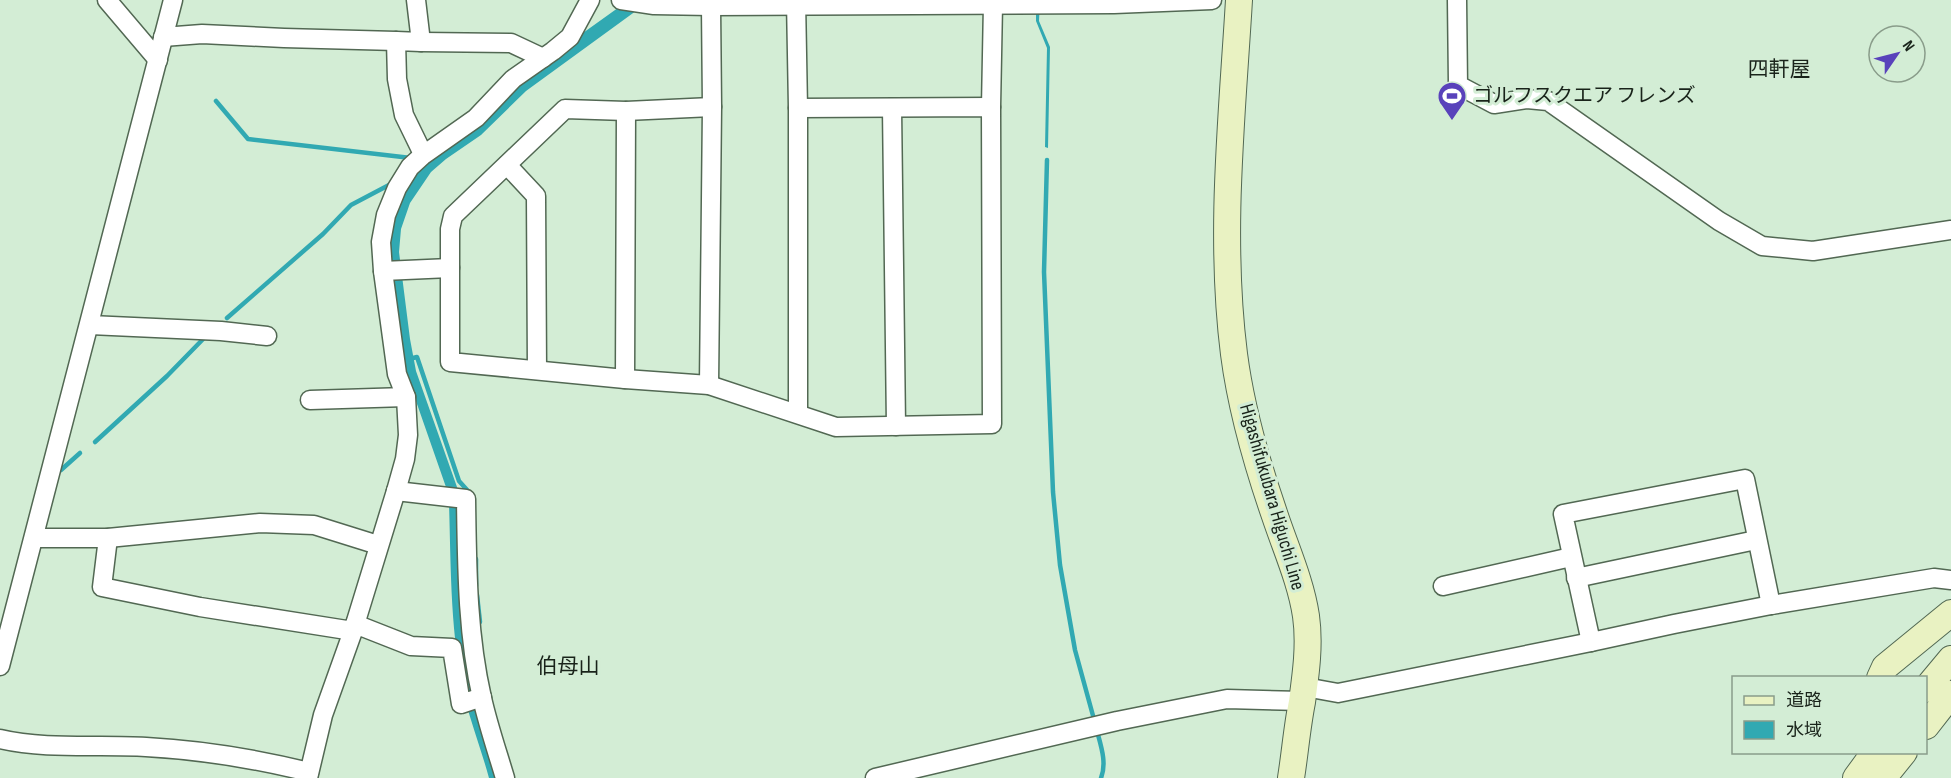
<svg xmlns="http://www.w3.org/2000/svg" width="1951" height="778" font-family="'Sofia Sans Condensed','Noto Sans JP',sans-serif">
<rect width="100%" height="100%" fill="#d3edd5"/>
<g fill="#31a9b2">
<path d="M629,0H651L526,91L481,135L446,159L431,172L410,203L401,229L399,252L410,339L416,371L463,504L487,725L502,778H489C482,752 472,726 465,699C450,635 451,568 449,503L447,490L402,361L386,257L389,226L413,174L555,53Z"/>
<polygon points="1036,0 1040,0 1039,21 1050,47 1048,148 1045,147 1047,48 1036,21"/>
</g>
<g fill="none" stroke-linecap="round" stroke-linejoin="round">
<g stroke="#31a9b2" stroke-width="4.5">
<polyline points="216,101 248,139 411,158"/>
<polyline points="1047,160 1044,272 1053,492 1060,565 1075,650 1095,723"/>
<polyline points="227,318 323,234 351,205 389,185"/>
<polyline points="409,359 417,357 459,481 468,491 468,495"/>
<polyline points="95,442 167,376 207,335"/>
<polyline points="61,470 80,453"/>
<polyline points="476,559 476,586"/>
<polyline points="477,595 480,622"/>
<path d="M1097,731C1101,746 1107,763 1101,778"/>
</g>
<g stroke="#526853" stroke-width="21">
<g id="street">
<polyline points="107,0 158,60"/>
<polyline points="416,0 421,42 396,41 397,79 404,115 423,154"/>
<polyline points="621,0 654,5 711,6 1114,4 1212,0"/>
<polyline points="796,0 798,108 798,413"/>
<polyline points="1457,0 1458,85 1494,104 1527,99 1548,101 1719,221 1762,246 1813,251 1951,230"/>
<polyline points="163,37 202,34 284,38 396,41"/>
<polyline points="421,42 511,43 543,58"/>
<polyline points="712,107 626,111 565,109 453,216 450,229 450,362 625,379 709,385 836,427 992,424 991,107 798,108"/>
<polyline points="991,107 993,4"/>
<polyline points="892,108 896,426"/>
<polyline points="507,165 536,196 537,370"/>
<polyline points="383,271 450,268"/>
<polyline points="90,325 221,331 267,336"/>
<polyline points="625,379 626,111"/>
<polyline points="709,385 712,107 711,6"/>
<polyline points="310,400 406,397"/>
<path d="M396,491L466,499C467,565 467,633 482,698C488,725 497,751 505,778"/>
<polyline points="34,538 108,538 260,523 314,525 378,545"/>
<polyline points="108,538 102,587 200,607 353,631"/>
<polyline points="1576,578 1756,540"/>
<polyline points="1443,586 1571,557"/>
<polyline points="355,624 411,646 452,648 461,704 482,697"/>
<polyline points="1591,642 1563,514 1745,479 1771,605"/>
<polyline points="0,666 173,0"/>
<polyline points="1305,687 1338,693 1591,642 1674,624 1771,605 1934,578 1951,580"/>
<path d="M0,739C46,750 99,744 146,747C201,750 256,759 309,772"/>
<polyline points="308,778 323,715 353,631 396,491 405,459 408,435 406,397 397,374 383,271 381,242 386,215 397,188 410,167 422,156 476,118 513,79 553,51 570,37 590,0"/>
<polyline points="875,778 1117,721 1227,699 1302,701"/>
</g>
</g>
<g stroke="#526853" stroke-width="28">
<g id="secondary">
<path d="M1239,0C1232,117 1219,236 1234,354C1241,408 1257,464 1275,516C1286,549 1301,582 1306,616C1310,644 1306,673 1302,702C1297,727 1295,753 1291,778"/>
<polyline points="1880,678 1885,667 1951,613"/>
<polyline points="1926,689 1951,659"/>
<polyline points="1926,726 1951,694"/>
<polyline points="1856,778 1875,752"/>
<polyline points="1883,778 1904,752"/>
</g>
</g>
<use href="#street" stroke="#fff" stroke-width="18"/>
<use href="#secondary" stroke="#e9f2c2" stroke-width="26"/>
</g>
<defs>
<g id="stadium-pin" transform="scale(1.5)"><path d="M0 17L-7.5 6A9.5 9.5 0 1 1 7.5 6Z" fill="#5942bb" stroke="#d3edd5"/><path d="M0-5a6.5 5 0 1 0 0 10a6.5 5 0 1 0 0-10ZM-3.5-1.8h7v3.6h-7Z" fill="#fff"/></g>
</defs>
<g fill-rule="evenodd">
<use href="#stadium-pin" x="1452" y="96"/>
</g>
<g text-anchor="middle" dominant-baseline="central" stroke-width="6" stroke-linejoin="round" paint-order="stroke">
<g font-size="20" fill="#19231a" stroke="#d3edd5" text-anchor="start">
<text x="1473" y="96">ゴルフスクエア フレンズ</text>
</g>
<g font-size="20" fill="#19231a" stroke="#d3edd5">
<text transform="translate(1272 497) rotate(74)">Higashifukubara Higuchi Line</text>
</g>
<g font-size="21" fill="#19231a" stroke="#d3edd5">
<text x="1779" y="69">四軒屋</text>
<text x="568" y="666">伯母山</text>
</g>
</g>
<rect x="1732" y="676" width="195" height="78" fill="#d3edd5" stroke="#899c8a" stroke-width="1.5"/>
<rect x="1744" y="696" width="30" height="9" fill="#e9f2c2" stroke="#899c8a" stroke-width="1.5"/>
<text x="1786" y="706" font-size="18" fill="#19231a">道路</text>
<rect x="1744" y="721" width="30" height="18" fill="#31a9b2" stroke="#899c8a" stroke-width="1.5"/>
<text x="1786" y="736" font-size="18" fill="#19231a">水域</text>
<g transform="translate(1897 54) rotate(55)"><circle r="28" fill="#d3edd5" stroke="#899c8a" stroke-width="1.5"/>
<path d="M0-4.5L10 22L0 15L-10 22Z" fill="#5942bb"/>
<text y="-9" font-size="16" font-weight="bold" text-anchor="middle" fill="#19231a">N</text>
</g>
</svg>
